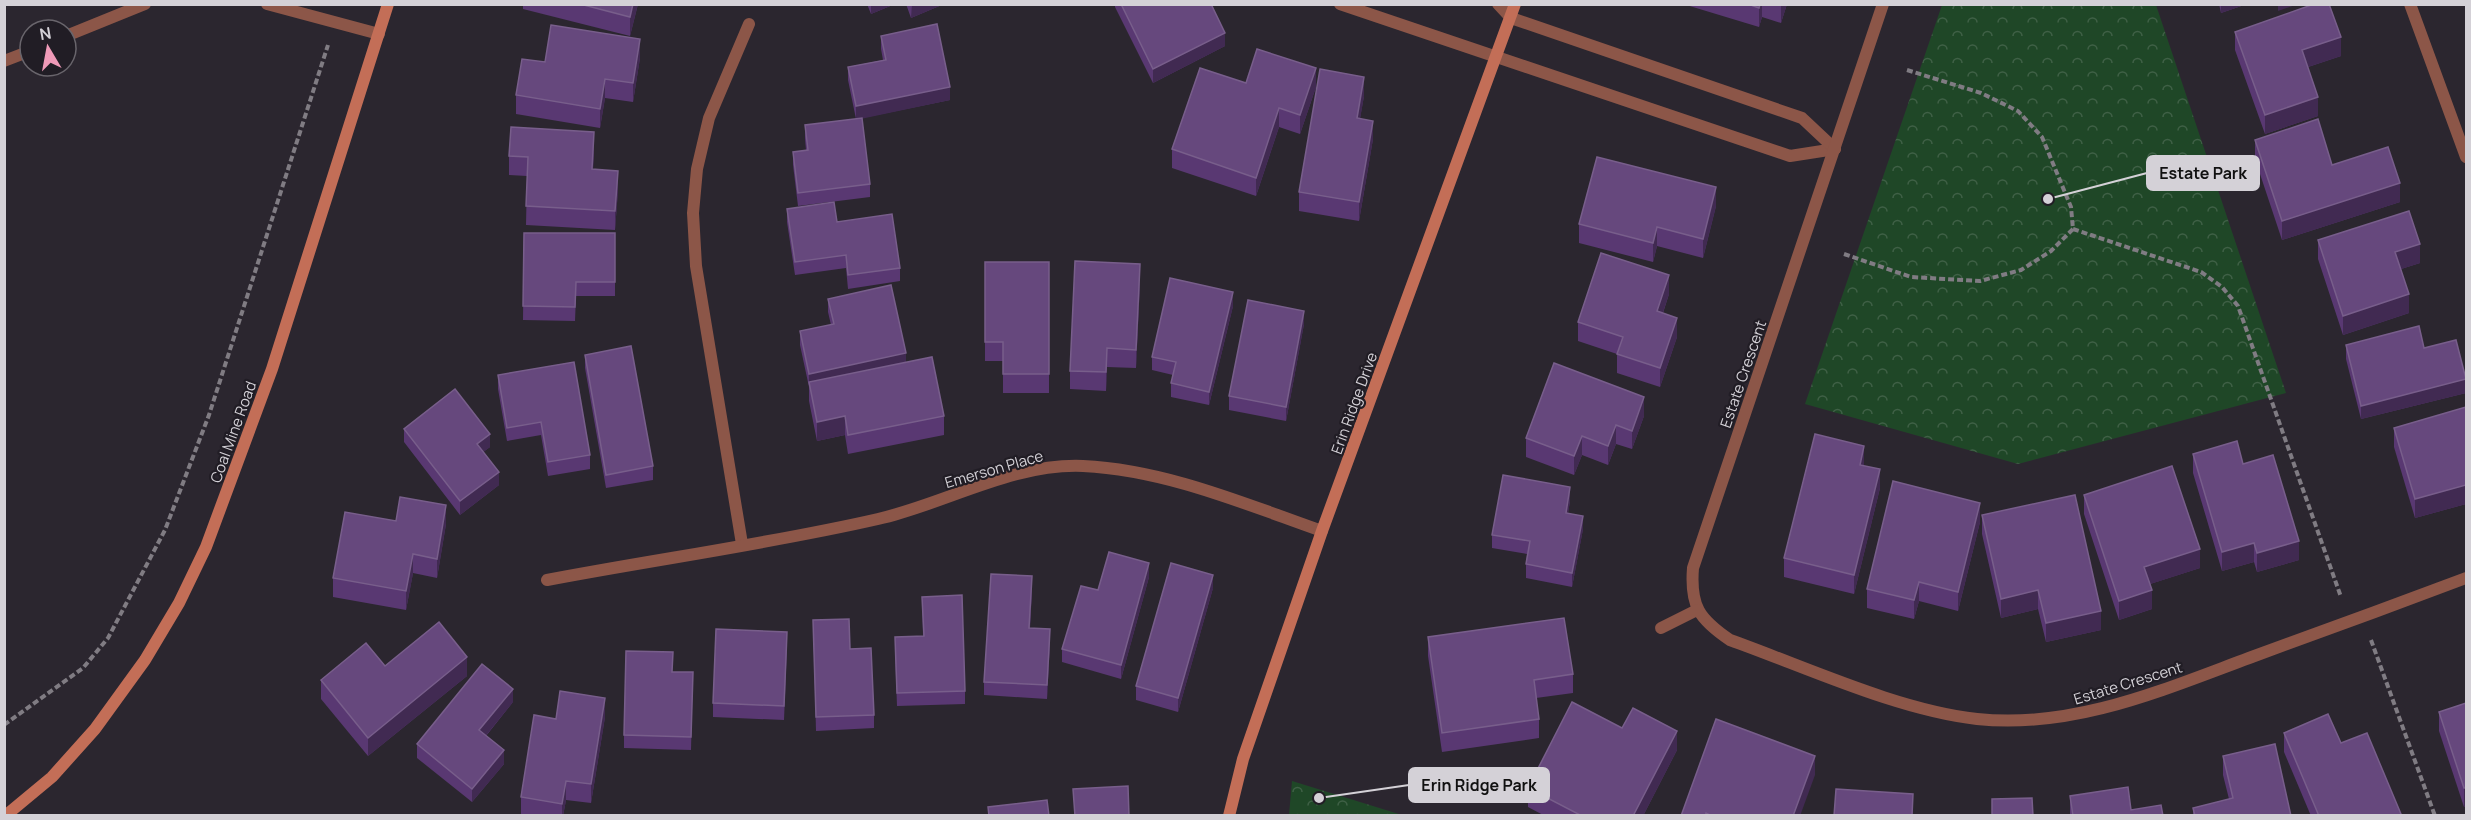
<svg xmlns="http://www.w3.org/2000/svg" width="2471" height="820" font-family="Manrope,sans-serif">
<defs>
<pattern id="park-crowns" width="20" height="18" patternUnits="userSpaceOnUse" patternTransform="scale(1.5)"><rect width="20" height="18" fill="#1f4727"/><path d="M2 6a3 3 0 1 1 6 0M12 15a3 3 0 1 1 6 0" fill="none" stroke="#3f6046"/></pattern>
</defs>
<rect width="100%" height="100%" fill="#2b262f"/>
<g fill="url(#park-crowns)">
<polygon points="1942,5 2156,5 2286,393 2018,464 1805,404"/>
<polygon points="1292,781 1402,815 1289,815"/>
</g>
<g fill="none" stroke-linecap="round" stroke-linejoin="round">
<g stroke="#807c83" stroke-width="4" stroke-dasharray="6 3" stroke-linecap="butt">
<polyline points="2073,229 2201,272 2222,287 2238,306 2341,597"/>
<polyline points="1844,254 1911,277 1980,281 2021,270 2051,251 2073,229 2071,207 2042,137 2018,111 1981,93 1907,70"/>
<polyline points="2371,640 2435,816"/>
<polyline points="4,725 83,668 108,638 165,530 209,415 328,45"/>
</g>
<g stroke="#8c5648" stroke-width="12">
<polyline points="267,4 379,34"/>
<polyline points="66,36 145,4"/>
<polyline points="4,61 30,51"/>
</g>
<g stroke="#8c5648" stroke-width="12">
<polyline points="1340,4 1790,156 1835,149"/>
<polyline points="1498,4 1511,18 1802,118 1835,149"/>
<path d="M1883,4L1693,568C1690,606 1699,619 1730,640C1806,667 1897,710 1977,719C2073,729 2160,691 2249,658C2321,632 2394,605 2466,578"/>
<polyline points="2410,4 2466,157"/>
<polyline points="742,544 696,266 693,213 697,169 709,118 749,24"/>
<path d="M547,580C657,559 769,544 878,519C945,504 1012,463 1083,466C1166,470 1245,504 1322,531"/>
<polyline points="1661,628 1697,610"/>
</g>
<g stroke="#c36e57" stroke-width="12">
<polyline points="5,816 52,777 95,729 145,660 179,603 206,547 272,369 388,4"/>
<polyline points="1229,816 1243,759 1322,531 1515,4"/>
</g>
</g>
<g fill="#593872">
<polygon points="523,4 638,4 630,36 523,9"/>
<polygon points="867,4 895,4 871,14"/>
<polygon points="906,4 944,4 911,18"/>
<polygon points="1115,4 1211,4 1225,46 1153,83 1115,7"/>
<polygon points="1683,4 1787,4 1781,23 1762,17 1759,27"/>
<polygon points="2219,4 2247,4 2221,13"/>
<polygon points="2235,32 2341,56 2308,67 2318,116 2265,134 2235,50"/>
<polygon points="881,36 950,100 862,118 870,184 870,197 798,206 793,165 793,152 806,150 805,139 805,125 856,119 848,80 848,67 883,60 881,49"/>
<polygon points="640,58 633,102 605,98 600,128 516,114 516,95 545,62"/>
<polygon points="1246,83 1316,87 1300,134 1279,127 1256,196 1172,168 1172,149"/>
<polygon points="1364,96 1360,118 1373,139 1359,221 1299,211 1299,192"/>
<polygon points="2255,140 2332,165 2400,202 2282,240 2255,159"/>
<polygon points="594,151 593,169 618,190 615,230 526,225 527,176 509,175 509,156"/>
<polygon points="1716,206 1703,258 1657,246 1653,262 1579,243 1579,224"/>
<polygon points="787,209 837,222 900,268 900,281 848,289 846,268 795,275 787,222"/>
<polygon points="524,233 615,233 615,296 576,296 575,321 523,320"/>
<polygon points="2318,240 2420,263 2401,269 2409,313 2343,335 2318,259"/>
<polygon points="985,262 1049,262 1049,393 1003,393 1003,361 985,361"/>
<polygon points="1140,283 1136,368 1107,367 1106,391 1070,389 1070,371"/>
<polygon points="1669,294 1663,313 1677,337 1660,387 1617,373 1617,354 1578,341 1578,322"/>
<polygon points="828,299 906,362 944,416 944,435 848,454 845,435 817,441 809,401 809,387 800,345 800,331 831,325 828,312"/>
<polygon points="1233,306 1209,405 1171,397 1171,383 1173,375 1152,370 1152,357"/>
<polygon points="1304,324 1286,421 1229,410 1229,396"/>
<polygon points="2346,345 2424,348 2466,393 2361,419 2346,359"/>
<polygon points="585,355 653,466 653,480 606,488 585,368"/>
<polygon points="498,375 590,455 590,469 548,476 541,435 507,441 498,389"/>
<polygon points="2466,407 2466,504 2415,518 2394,447 2394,428"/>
<polygon points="1644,416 1632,449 1616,444 1608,465 1582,455 1574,475 1526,457 1526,438"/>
<polygon points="404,429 490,447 483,452 499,485 460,515 404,442"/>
<polygon points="2193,454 2243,464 2299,560 2257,572 2254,562 2222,571 2193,473"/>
<polygon points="1864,466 1880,488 1854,594 1784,577 1784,558"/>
<polygon points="2084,495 2200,568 2150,584 2152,609 2119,620 2084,514"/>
<polygon points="1570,501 1568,513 1583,529 1572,587 1526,578 1526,564 1527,554 1492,548 1492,535"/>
<polygon points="1982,515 2101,630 2046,642 2038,609 2001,618 1982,534"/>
<polygon points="396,521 446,524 437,578 413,573 406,610 333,597 333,578"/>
<polygon points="1980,522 1958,611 1919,601 1914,619 1867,608 1867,589"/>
<polygon points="1149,577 1121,679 1062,662 1062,649 1098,590"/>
<polygon points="1213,588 1178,712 1136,700 1136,686"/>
<polygon points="1032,590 1030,628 1050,642 1047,699 984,695 984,682"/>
<polygon points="922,597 965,691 965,704 897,706 895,651 923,636"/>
<polygon points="813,620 874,715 874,728 816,731"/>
<polygon points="1428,637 1573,674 1573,693 1536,698 1539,719 1539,738 1442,752 1428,656"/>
<polygon points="787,646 784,720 713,717 713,703"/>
<polygon points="385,666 467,676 368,756 321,699 321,680"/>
<polygon points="672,672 693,672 691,750 624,748 624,735"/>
<polygon points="513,702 486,736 504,764 472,802 417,758 417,744"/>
<polygon points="2466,703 2464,807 2439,731 2439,712"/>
<polygon points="605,717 591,803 566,800 563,816 521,816 521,797 556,719"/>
<polygon points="1622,728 1677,750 1643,816 1545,816 1528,807 1528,788"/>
<polygon points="2284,733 2401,816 2311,816 2284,752"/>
<polygon points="2223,756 2291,816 2193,816 2193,808 2229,799 2223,775"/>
<polygon points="2070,796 2131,810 2163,816 2070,816"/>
</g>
<g fill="#412a52">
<polygon points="633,4 638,4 630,36 630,17"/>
<polygon points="871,4 895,4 871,14"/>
<polygon points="912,4 944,4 911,18"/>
<polygon points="1760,4 1762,4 1762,17 1759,27 1759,8"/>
<polygon points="1781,4 1787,4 1781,23"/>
<polygon points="2221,4 2247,4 2221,13"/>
<polygon points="2278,4 2298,4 2278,11"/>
<polygon points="1225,33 1225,46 1153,83 1153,69"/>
<polygon points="2341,37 2341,56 2302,69 2302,50"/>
<polygon points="640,39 640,58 633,102 633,83"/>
<polygon points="1316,68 1316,87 1300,134 1300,115"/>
<polygon points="1364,77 1364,96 1357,137 1357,118"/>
<polygon points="605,79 605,98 600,128 600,109"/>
<polygon points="950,87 950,100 856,120 856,106"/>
<polygon points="2318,97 2318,116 2265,134 2265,115"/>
<polygon points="1279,108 1279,127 1256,196 1256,178"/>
<polygon points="1373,121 1373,139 1359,221 1359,202"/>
<polygon points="594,132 594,151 592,188 592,169"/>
<polygon points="618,171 618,190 615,230 615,211"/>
<polygon points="2400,183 2400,202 2282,240 2282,221"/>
<polygon points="1716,187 1716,206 1703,258 1703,239"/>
<polygon points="1657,227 1657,246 1653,262 1653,243"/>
<polygon points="2420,244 2420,263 2395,271 2395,252"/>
<polygon points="1140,264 1140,283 1136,368 1136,350"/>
<polygon points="1669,275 1669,294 1657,330 1657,311"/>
<polygon points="1233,292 1233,306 1209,405 1209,392"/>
<polygon points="2409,294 2409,313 2343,335 2343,316"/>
<polygon points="1304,311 1304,324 1286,421 1286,407"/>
<polygon points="1677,318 1677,337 1660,387 1660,368"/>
<polygon points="1107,348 1107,367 1106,391 1106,372"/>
<polygon points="906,353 906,367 809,382 809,387 809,374"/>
<polygon points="2466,379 2466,393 2361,419 2361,406"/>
<polygon points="1644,397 1644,416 1632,449 1632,431"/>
<polygon points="845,416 845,435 817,441 817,422"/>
<polygon points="1616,425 1616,444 1608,465 1608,446"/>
<polygon points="490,434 490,447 477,457 477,444"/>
<polygon points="1582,436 1582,455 1574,475 1574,456"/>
<polygon points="1864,446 1864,465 1860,465"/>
<polygon points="1880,469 1880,488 1854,594 1854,575"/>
<polygon points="499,472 499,485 460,515 460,501"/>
<polygon points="2466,485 2466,504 2415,518 2415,499"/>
<polygon points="1570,487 1570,501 1566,526 1566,513"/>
<polygon points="1980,503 1980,522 1958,611 1958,592"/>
<polygon points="446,505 446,524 437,578 437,559"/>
<polygon points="1583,516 1583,529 1572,587 1572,573"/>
<polygon points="2299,541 2299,560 2257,572 2257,553"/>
<polygon points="2254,543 2254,562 2222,571 2222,552"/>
<polygon points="2200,549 2200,568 2144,586 2144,567"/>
<polygon points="413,554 413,573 406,610 406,591"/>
<polygon points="1149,563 1149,577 1121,679 1121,665"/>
<polygon points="1213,575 1213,588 1178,712 1178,698"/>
<polygon points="1032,576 1032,590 1029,641 1029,628"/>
<polygon points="1919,582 1919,601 1914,619 1914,600"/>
<polygon points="2038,590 2038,609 2001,618 2001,599"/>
<polygon points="2152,590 2152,609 2119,620 2119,601"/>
<polygon points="2101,611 2101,630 2046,642 2046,623"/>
<polygon points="1050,629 1050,642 1047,699 1047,685"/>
<polygon points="467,657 467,676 368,756 368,738"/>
<polygon points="513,689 513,702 479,744 479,730"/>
<polygon points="605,698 605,717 591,803 591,784"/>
<polygon points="1677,731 1677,750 1643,816 1633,816"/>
<polygon points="504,750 504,764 472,802 472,789"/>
<polygon points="1815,756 1815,775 1800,816 1793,816"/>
<polygon points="566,781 566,800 563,816 562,816 562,804"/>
<rect x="2464" y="788" width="2" height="19"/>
</g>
<g fill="#66487d" stroke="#785e8b" stroke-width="1.5">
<polygon points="580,4 633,4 630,17"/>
<polygon points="1121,4 1211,4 1225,33 1153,69"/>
<polygon points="1748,4 1760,4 1759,8"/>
<polygon points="2314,4 2329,4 2341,37 2302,50 2318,97 2265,115 2235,32"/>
<polygon points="937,24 950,87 856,106 848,67 886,60 881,36"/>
<polygon points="551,25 640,39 633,83 605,79 600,109 516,95 522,59 545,62"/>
<polygon points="1257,49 1316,68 1300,115 1279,108 1256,178 1172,149 1200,68 1246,83"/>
<polygon points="1320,69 1364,77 1357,118 1373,121 1359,202 1299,192"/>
<polygon points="862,118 870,184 798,193 793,152 808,150 805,125"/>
<polygon points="2318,119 2332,165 2388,147 2400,183 2282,221 2255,140"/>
<polygon points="511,127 594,132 592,169 618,171 615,211 526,206 528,157 509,156"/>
<polygon points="1597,157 1716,187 1703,239 1657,227 1653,243 1579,224"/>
<polygon points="834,202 837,222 892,214 900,268 848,275 846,255 795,262 787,209"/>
<polygon points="2409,211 2420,244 2395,252 2409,294 2343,316 2318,240"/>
<polygon points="524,233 615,233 615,282 576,282 575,307 523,306"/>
<polygon points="1601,253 1669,275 1657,311 1677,318 1660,368 1617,354 1623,337 1578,322"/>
<polygon points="1075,261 1140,264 1136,350 1107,348 1106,372 1070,371"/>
<polygon points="985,262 1049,262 1049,374 1003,374 1003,342 985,342"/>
<polygon points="1170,278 1233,292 1209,392 1171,383 1176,362 1152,357"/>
<polygon points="891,285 906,353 809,374 800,331 834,324 828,299"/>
<polygon points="1248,300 1304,311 1286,407 1229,396"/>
<polygon points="2419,326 2424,348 2456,340 2466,379 2361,406 2346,345"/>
<polygon points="631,346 653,466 606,475 585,355"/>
<polygon points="932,357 944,416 848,435 845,416 817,422 809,382"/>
<polygon points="574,362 590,455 548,462 541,422 507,428 498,375"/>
<polygon points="1554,363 1644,397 1632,431 1616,425 1608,446 1582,436 1574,456 1526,438"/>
<polygon points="455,389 490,434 477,444 499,472 460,501 404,429"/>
<polygon points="2466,407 2466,485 2415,499 2394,428"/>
<polygon points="1815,434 1864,446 1860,465 1880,469 1854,575 1784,558"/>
<polygon points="2237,441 2243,464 2273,455 2299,541 2257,553 2254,543 2222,552 2193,454"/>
<polygon points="2172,466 2200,549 2144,567 2152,590 2119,601 2084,495"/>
<polygon points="1503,475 1570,487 1566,513 1583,516 1572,573 1526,564 1530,541 1492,535"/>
<polygon points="1893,481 1980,503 1958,592 1919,582 1914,600 1867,589"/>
<polygon points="2075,495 2101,611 2046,623 2038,590 2001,599 1982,515"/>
<polygon points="400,497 446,505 437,559 413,554 406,591 333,578 345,512 396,521"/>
<polygon points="1109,552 1149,563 1121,665 1062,649 1081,586 1098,590"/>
<polygon points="1171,563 1213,575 1178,698 1136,686"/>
<polygon points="991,574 1032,576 1029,628 1050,629 1047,685 984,682"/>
<polygon points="962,595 965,691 897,693 895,637 924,636 922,597"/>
<polygon points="1564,618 1573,674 1534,680 1539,719 1442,733 1428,637"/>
<polygon points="849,619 850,649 871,648 874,715 816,717 813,620"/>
<polygon points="439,622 467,657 368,738 321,680 366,643 385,666"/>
<polygon points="716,629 787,632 784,706 713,703"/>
<polygon points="626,651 673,652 672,672 693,672 691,737 624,735"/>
<polygon points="482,664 513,689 479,730 504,750 472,789 417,744"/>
<polygon points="560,691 605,698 591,784 566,781 562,804 521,797 534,715 556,719"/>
<polygon points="1572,702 1622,728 1633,708 1677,731 1633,816 1582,816 1528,788"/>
<polygon points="2466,703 2466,788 2464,788 2439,712"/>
<polygon points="2328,714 2341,743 2367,733 2401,814 2399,816 2319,816 2284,733"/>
<polygon points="1716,719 1815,756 1793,816 1712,816 1706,813 1705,816 1681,816"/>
<polygon points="2275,744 2291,816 2195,816 2193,808 2233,798 2223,756"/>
<polygon points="1128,786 1129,816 1075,816 1073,789"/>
<polygon points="2128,787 2131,810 2161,805 2163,816 2073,816 2070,796"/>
<polygon points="1836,789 1913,794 1912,816 1834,816"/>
<polygon points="2032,798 2033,816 1992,816 1992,799"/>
<polygon points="1047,800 1049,816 989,816 988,807"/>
</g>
<g text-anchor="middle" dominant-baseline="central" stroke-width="4.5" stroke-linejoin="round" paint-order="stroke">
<g font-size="15" fill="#d4d1d7" stroke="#211d25">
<text transform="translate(1743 374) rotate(-71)">Estate Crescent</text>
<text transform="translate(1354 403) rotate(-70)">Erin Ridge Drive</text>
<text transform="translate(233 432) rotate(-70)">Coal Mine Road</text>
<text transform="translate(994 469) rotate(-16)">Emerson Place</text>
<text transform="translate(2128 683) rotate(-17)">Estate Crescent</text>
</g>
</g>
<path fill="none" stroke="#d4d1d7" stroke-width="2" d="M2048 199L2147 173M1319 798L1409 785"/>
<g fill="#d4d1d7" stroke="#211d25" stroke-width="2">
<circle cx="2048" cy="199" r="6"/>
<circle cx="1319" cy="798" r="6"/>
</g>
<g fill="#d4d1d7" stroke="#d4d1d7" stroke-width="2">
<rect x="2147" y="156" width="112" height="34" rx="6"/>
<rect x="1409" y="768" width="140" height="34" rx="6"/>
</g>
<g font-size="16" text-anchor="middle" font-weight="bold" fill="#111">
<text x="2203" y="179">Estate Park</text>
<text x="1479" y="791">Erin Ridge Park</text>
</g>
<rect width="2471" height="820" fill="none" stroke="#d4d1d7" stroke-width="12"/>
<g transform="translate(48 48) rotate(350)"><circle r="28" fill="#211d25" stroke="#69656c" stroke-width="1.5"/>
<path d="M0-4.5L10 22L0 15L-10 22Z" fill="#ef9ab8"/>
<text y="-9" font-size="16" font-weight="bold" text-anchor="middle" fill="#d4d1d7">N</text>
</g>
</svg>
